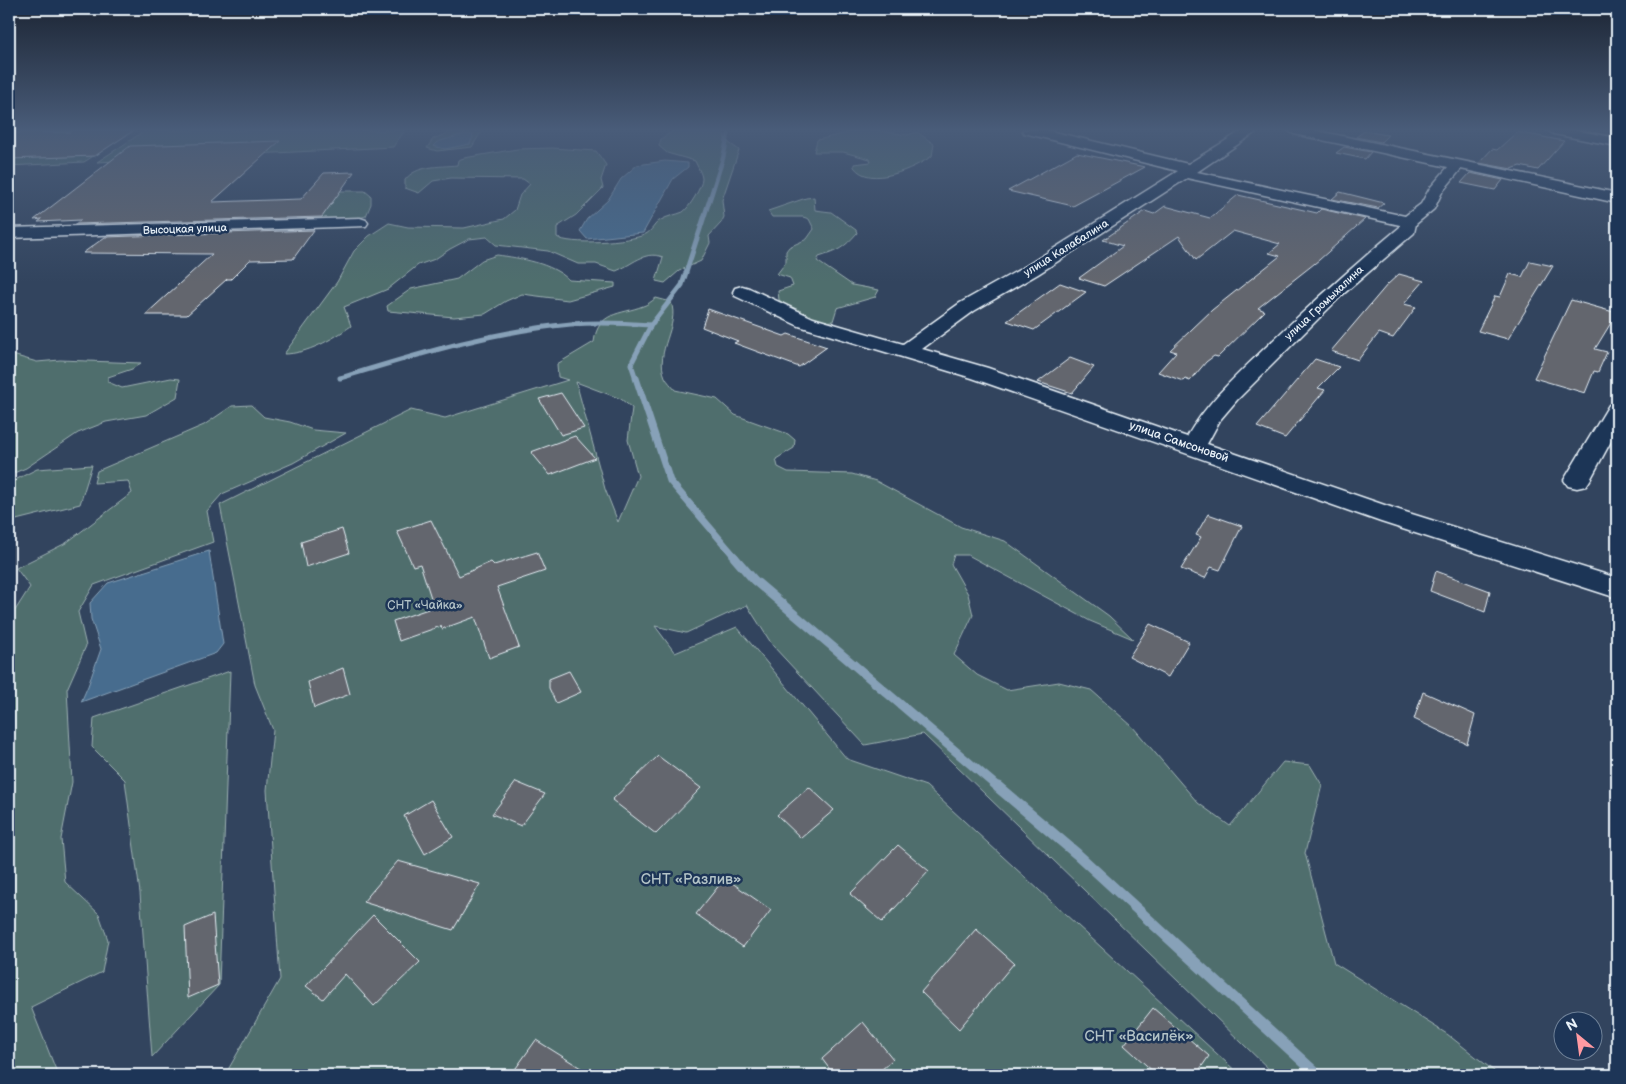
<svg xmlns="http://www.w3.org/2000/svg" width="1626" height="1084" font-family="'Balsamiq Sans',sans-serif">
<rect width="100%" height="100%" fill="#32445e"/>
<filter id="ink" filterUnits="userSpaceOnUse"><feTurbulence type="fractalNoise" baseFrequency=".02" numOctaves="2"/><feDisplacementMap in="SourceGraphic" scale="10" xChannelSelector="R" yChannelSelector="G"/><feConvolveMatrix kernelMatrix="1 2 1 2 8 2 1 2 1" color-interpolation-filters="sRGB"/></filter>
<g filter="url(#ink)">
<g fill="#506e6d" stroke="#9cb0b2" fill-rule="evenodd">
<polygon points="24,130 135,130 84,162 9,166 9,131"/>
<polygon points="146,130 405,130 393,147 97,162"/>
<polygon points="455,130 479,130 481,132 472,147 437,151 427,148 433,139"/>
<path d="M674,130H724L725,140L739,150L722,200L724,217L721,223L709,236L710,243L701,261L679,271L665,283L656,281L663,257C644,250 632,265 616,271L596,264H578L548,251L496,245L487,237L469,239L450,249L435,259L418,265L388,289L344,307L351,326C333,339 307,354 284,354L337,282L354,251L369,236L389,223L408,227L464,228L504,219L515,210L520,195L530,184L523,179L451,178L433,181L419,193L405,188V180C416,165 439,167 457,165L458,160L464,158L517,149L552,148L596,151L606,165L601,180L603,188L576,215L557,227V237C568,246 631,241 644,235C653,231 654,223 661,220C667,216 676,215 683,212C689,208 702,187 702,179C702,174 697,166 695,161L667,153L659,146L661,139Z"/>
<path d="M875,130L907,135L917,132L934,144L932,156C915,168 870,189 854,167V164L871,162L870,159L843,152H814L817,140L855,131Z"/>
<polygon points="335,191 365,191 371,196 371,204 366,216 344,222 297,218 310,205"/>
<path d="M814,197L815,210L831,212L856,230L857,233C844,248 838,251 819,257L817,261L852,285L879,290L875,297L837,308L833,321C814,324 794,310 779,300L778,291L793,286L790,278L777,274L786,262V251L789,247L807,239L814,229L809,219L803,217H772L768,211L806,198Z"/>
<path d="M497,255C520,258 552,263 569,280L615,283V287L568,300L522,294L506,301L485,314L454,317L388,311L387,306L411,289L457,279L482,260Z"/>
<path d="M656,298L671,302C680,326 654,351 665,377C667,381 672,386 675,390L717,399L735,415L788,434L795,440L794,448L776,459L778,467L788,472L852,474L876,481L961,527L1005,541L1109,616L1133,639L1090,621L968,555H954L951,564L968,594L973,615L954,655L977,675L1007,690L1059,682L1091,690L1132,726L1198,803L1230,826L1283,762L1310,765L1322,785L1305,853L1334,963L1447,1034L1499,1075H1275L923,734L865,745L773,646L747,605L686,633L655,626L675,653L737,627L847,759L926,786L1240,1075H225L280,979L267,790L273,730L255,685L220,505L411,410L445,418L568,380L558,377L557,364L594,342C598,311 620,315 643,306C647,305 652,301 656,298ZM576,382L621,399L632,408L628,440L638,476L618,522L605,489Z"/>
<polygon points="9,354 37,362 60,360 141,363 132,369 108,377 108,382 122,388 171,378 180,379 177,397 146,415 106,422 78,433 26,468 9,475"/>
<polygon points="251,405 264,417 290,422 313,430 346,433 293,463 222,494 207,511 213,542 94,585 78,612 86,646 67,689 72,782 61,839 65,882 99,914 108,940 102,972 31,1007 58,1075 9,1075 9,620 30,587 16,568 66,543 132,493 128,481 94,483 97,471 204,425 232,406"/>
<polygon points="92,465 80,504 16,520 9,539 9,483 37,469"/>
<polygon points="230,671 219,985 152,1057 140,893 125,780 92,747 94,718"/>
</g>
<g fill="#466c8e" stroke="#87a1b8">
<polygon points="465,134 472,134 473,137 470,144 445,149 433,146 437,142"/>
<polygon points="665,161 688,163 688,167 673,179 643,233 587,239 580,231 587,219 608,200 621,179 637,165"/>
<polygon points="209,551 223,644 216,653 81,702 88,686 101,649 91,619 90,603 108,583"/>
</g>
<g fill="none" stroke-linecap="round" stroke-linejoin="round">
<polyline stroke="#87a1b8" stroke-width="4.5" points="697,239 723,158 729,130"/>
<g stroke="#87a1b8" stroke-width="5">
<path d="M340,378C416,355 492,331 571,324C598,322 624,323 651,325"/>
<polyline points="636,379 631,364 651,325 682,285 697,238"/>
</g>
<polyline stroke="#87a1b8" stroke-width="7" points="636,378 670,481 736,558"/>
<polyline stroke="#87a1b8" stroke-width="9" points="734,557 754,580 1000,789"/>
<polyline stroke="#87a1b8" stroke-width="11" points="998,787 1077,854 1318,1075"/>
</g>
<g fill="#64666e" stroke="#e8f1f8">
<polygon points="73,130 134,130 95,156 9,159 9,133 70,132"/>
<polygon points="1364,131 1388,135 1381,142 1356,137"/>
<polygon points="1517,132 1564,141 1538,170 1520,166 1512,169 1479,163 1492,149 1497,150"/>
<polygon points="280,141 212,202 301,199 324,173 354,172 322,217 75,224 81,220 38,222 42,219 34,220 130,146"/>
<polygon points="1344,147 1371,152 1365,159 1336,153"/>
<polygon points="1077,153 1145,167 1073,206 1008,191"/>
<polygon points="1470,173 1503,180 1495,190 1461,183"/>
<polygon points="1340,192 1384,203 1378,208 1332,199"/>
<polygon points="1238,195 1317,213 1321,209 1365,219 1319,260 1258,308 1265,311 1218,357 1214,356 1206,362 1190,381 1185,379 1183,381 1158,372 1176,352 1170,350 1212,310 1280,256 1269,253 1280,244 1233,231 1196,260 1179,236 1104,286 1079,278 1123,246 1103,240 1145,211 1154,214 1165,206 1210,218"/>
<polygon points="314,230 293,259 250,260 231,279 227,279 187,315 145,315 212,254 83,253 105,237"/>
<polygon points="1530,261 1553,266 1508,339 1478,331 1495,296 1500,297 1510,274 1522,277"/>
<polygon points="1399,274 1424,281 1404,304 1416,307 1393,338 1379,333 1358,360 1331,351 1387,285"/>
<polygon points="1060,283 1086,292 1034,330 1007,321"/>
<polygon points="1571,300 1617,313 1595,349 1607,352 1598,372 1594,371 1585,393 1534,378"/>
<polygon points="708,309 784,336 788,334 827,347 799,367 734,343 738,341 702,327"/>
<polygon points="1070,358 1094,367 1072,393 1038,382"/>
<polygon points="1315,359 1339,367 1318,388 1325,390 1285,438 1257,427"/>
<polygon points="561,393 584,428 561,435 539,399"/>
<polygon points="575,436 595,458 550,475 531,452"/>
<polygon points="1208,514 1242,526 1220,570 1211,567 1205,578 1181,569 1201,537 1196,535"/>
<polygon points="431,520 459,576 491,562 494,565 537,552 545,571 497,587 519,647 489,658 475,617 442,629 441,626 399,641 393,621 434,607 420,564 413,566 397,531"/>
<polygon points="342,529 349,553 306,567 301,542"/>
<polygon points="1436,571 1490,591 1485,612 1430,591"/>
<polygon points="1150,624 1189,642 1168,677 1129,657"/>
<polygon points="343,668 350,694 314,708 308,682"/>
<polygon points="569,671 581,692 556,703 549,688 549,679"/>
<polygon points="1423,692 1475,715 1467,744 1414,719"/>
<polygon points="658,756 701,788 656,834 612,800"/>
<polygon points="516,782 545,794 521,826 492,814"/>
<polygon points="809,787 834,810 801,838 777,815"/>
<polygon points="431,800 453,837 425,854 404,816"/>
<polygon points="898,845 929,871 882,922 850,894"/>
<polygon points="398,861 480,884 453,930 363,902"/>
<polygon points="725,878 771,910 743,947 696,914"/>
<polygon points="213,915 218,985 188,998 185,927"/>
<polygon points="373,915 420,962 374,1006 345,974 323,999 306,986"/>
<polygon points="976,929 1014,963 959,1029 921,992"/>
<polygon points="1153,1008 1209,1056 1196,1075 1157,1075 1124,1045"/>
<polygon points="863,1022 893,1059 876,1075 834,1075 822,1059"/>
<polygon points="536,1040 592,1075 511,1075"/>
</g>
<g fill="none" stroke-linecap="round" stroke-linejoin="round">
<g stroke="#e8f1f8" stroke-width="3">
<g id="minor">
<path d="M1022,130H1046L1188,164L1243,130H1259L1197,172L1405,216L1421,204L1430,188L1448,167L1294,134L1287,130H1313L1617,193V203L1461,169L1442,192L1434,209L1416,224L1414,233L1341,296L1237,400L1220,420L1207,444L1399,510L1617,578V598L1381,522L972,378L799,326L735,296L733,292L735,288L742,286L749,288L813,318L903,344L960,303L1026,266L1178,171L1024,133ZM1187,178L1400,225V227C1353,266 1309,306 1265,348C1236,376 1207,402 1187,437L988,368L922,349L974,311L1038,274Z"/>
<polygon points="1547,130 1575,130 1617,138 1617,146 1554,134"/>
<polygon points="360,218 366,220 368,223 366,226 9,238 9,228"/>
<polygon points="1617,403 1617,430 1590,480 1586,486 1577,488 1568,486 1564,480 1609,405"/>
</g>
</g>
<use href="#minor" fill="#1d3557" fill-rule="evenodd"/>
</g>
</g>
<linearGradient id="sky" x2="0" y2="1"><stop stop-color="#1c2534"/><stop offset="0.46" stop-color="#495c79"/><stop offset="1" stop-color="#495c79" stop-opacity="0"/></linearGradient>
<rect width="1626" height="282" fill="url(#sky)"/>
<g text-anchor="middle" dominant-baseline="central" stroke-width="5" stroke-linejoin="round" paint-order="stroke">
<g font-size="11" fill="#e8f1f8" stroke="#1d3557">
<text transform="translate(185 229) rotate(-2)">Высоцкая улица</text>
<text transform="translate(1066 248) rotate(-32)">улица Калабалина</text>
<text transform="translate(1324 303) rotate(-43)">улица Громыхалина</text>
</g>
<g font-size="12" fill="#e8f1f8" stroke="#1d3557">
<text transform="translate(1179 442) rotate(19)">улица Самсоновой</text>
</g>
<g font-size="12" fill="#b3c3c7" stroke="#1d3557">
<text x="425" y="605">СНТ «Чайка»</text>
</g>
<g font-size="15" fill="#b3c3c7" stroke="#1d3557">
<text x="691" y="879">СНТ «Разлив»</text>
<text x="1139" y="1036">СНТ «Василёк»</text>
</g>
</g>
<rect width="1626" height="1084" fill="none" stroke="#1d3557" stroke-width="30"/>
<rect x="15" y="15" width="1596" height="1054" fill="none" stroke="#e8f1f8" stroke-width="2" filter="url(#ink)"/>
<g transform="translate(1578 1036) rotate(331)"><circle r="24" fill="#1d3557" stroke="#6e8097"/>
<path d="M0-4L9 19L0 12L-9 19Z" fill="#ff9aa2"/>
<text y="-8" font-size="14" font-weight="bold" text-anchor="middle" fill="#e8f1f8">N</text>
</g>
</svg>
